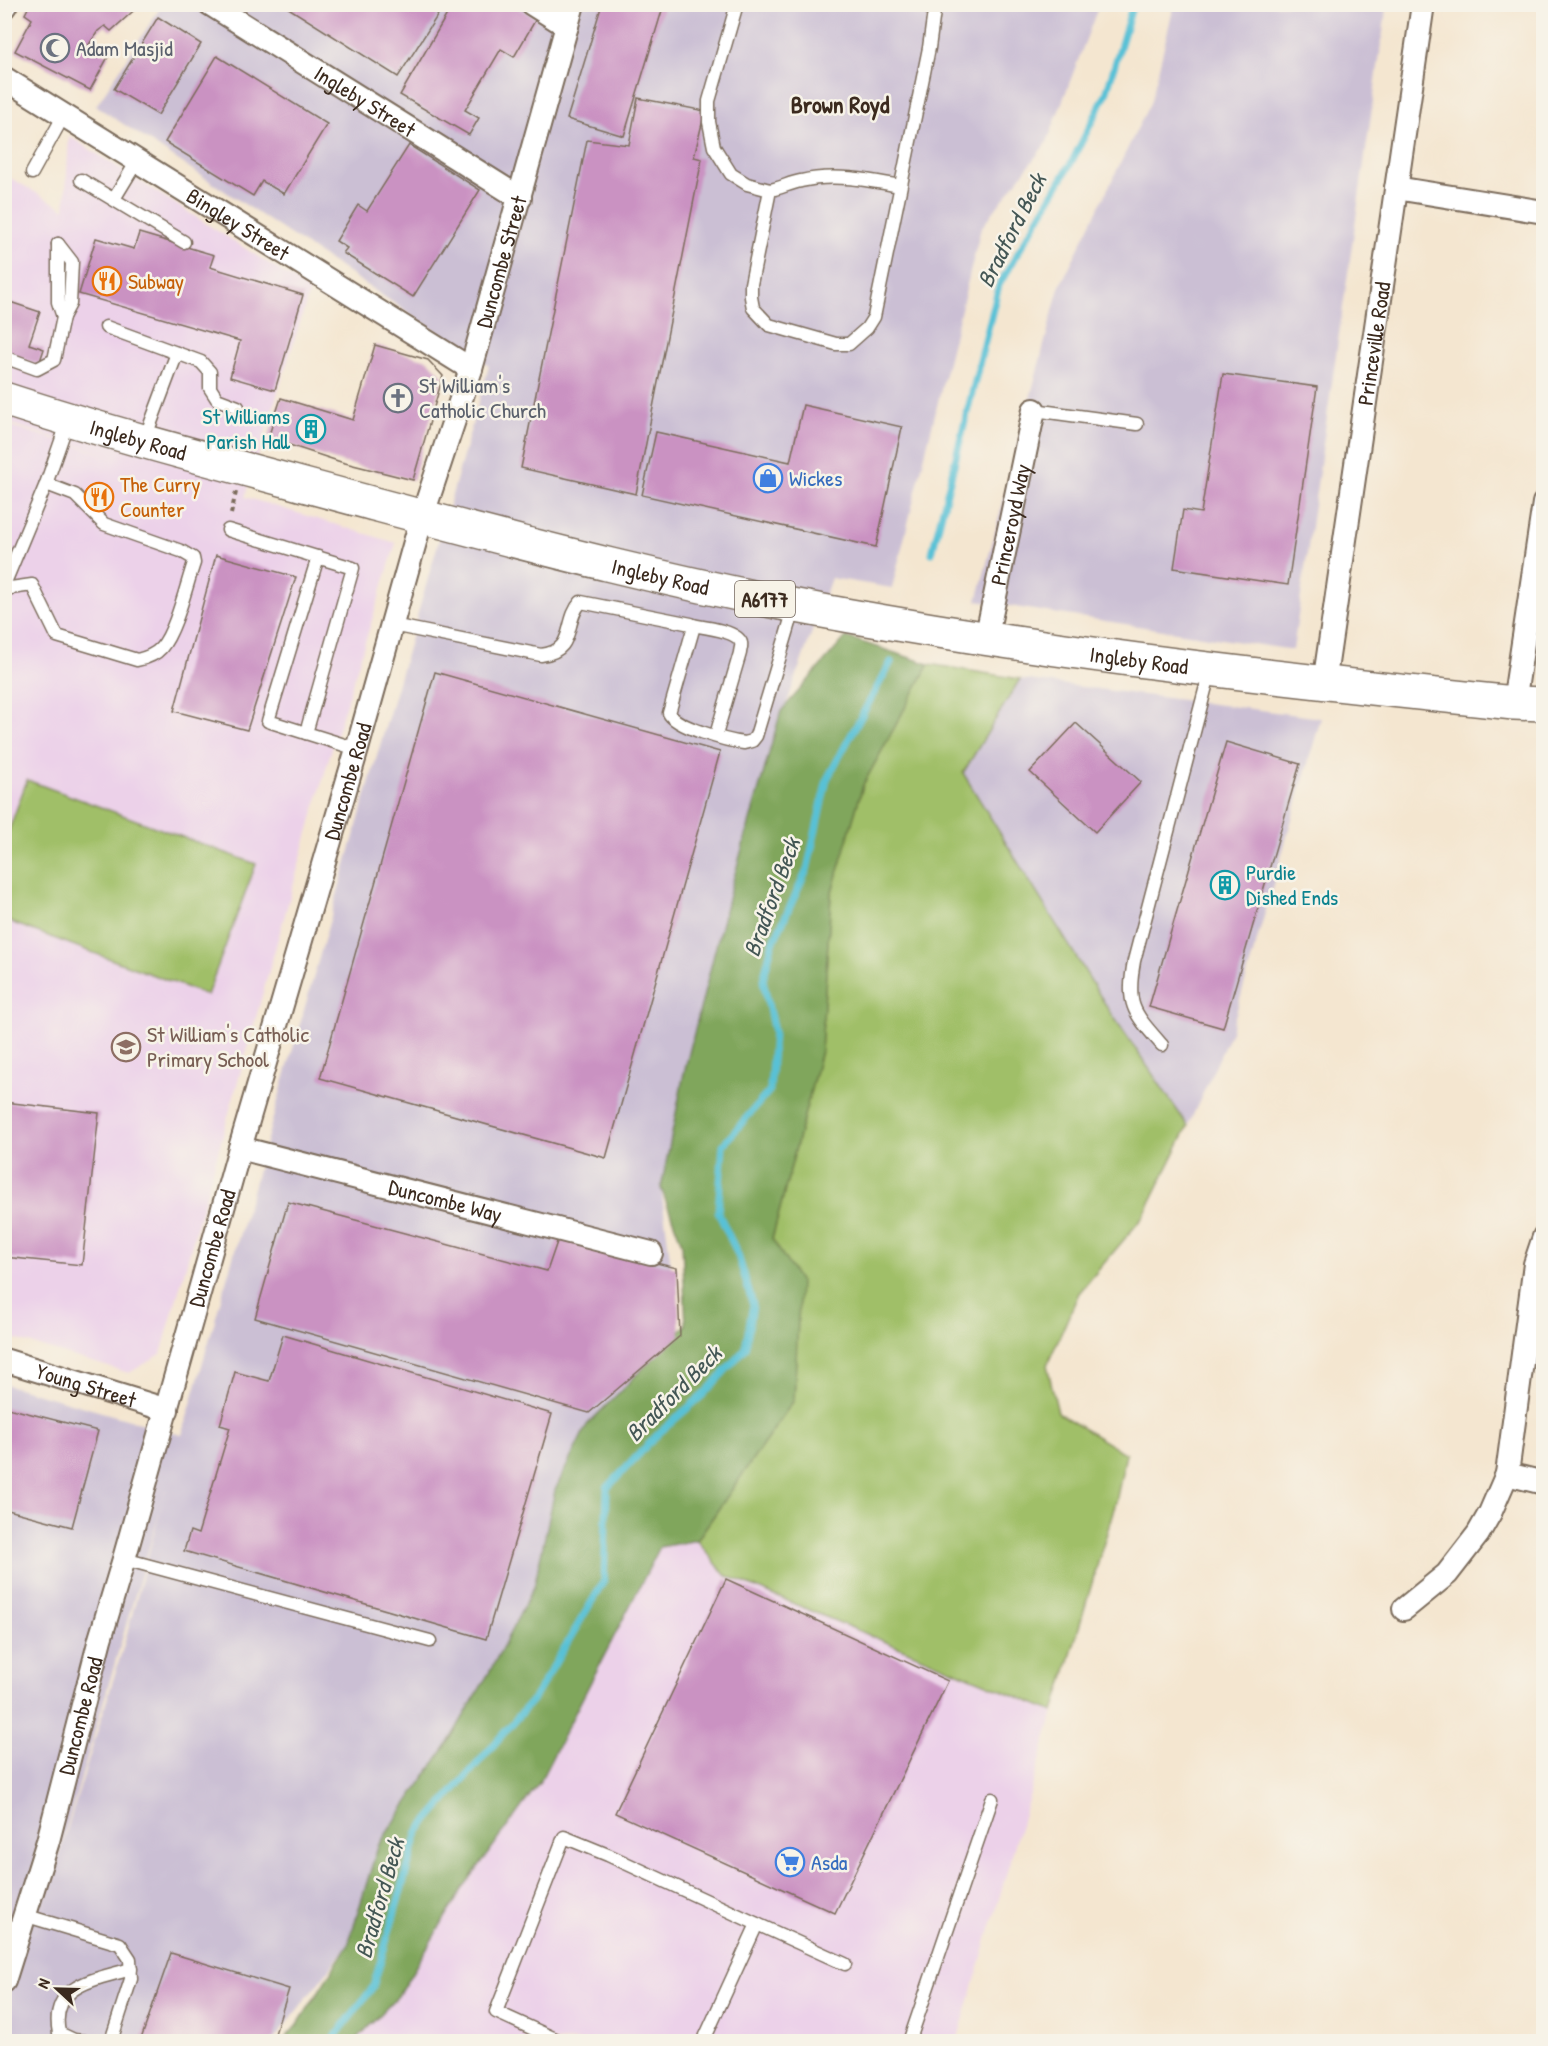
<svg xmlns="http://www.w3.org/2000/svg" width="1548" height="2046" font-family="'Patrick Hand',sans-serif">
<rect width="100%" height="100%" fill="#f7f3e8"/>
<filter id="ink" filterUnits="userSpaceOnUse"><feTurbulence type="fractalNoise" baseFrequency=".0167" numOctaves="2"/><feDisplacementMap in="SourceGraphic" scale="12" xChannelSelector="R" yChannelSelector="G"/><feConvolveMatrix kernelMatrix="1 2 1 2 8 2 1 2 1" color-interpolation-filters="sRGB"/></filter>
<filter id="wash" filterUnits="userSpaceOnUse"><feTurbulence type="fractalNoise" baseFrequency=".008" numOctaves="4" result="noise"/><feDisplacementMap in="SourceGraphic" scale="24" xChannelSelector="R" yChannelSelector="G"/><feGaussianBlur stdDeviation="1.35" result="paint"/><feColorMatrix in="noise" values="0 0 0 0 0 0 0 0 0 0 0 0 0 0 0 0 0 1.4 0 .05"/><feComposite in="paint" operator="in"/></filter>
<g filter="url(#wash)">
<rect width="100%" height="100%" fill="#f4e6d0"/>
<g fill="#ecd1e9">
<polygon points="69,136 310,290 245,497 396,543 329,758 161,1354 129,1373 5,1336 4,424 124,460 5,422 5,175 65,209"/>
<polygon points="697,1540 725,1575 1054,1712 957,2041 355,2042 398,1996 463,1888 539,1783 660,1547"/>
</g>
<g fill="#cbbfd4" fill-rule="evenodd">
<path d="M162,5H1099L1047,142L981,228L892,588L831,578L786,705L661,1188L680,1336L348,1945L273,2041H5L4,1384L182,1435L489,366L96,106ZM166,1489L125,1641L33,1941L166,1490Z"/>
<polygon points="1174,5 1387,5 1293,650 977,601 1059,288 1151,101"/>
<polygon points="1020,679 1321,718 1230,1034 1188,1126 1107,1007 963,773"/>
</g>
<g fill="#a0bf67" stroke="#6e7442" stroke-width="1.5">
<polygon points="929,664 1020,679 963,773 1107,1007 1188,1126 1143,1217 1079,1293 1047,1365 1058,1413 1126,1454 1116,1502 1054,1712 725,1575 697,1540 794,1400 799,1282 772,1240 821,1051 831,895 863,785"/>
<polygon points="27,780 256,864 207,995 5,920 5,841"/>
</g>
<polygon fill="#80a65c" stroke="#5e683d" stroke-width="1.5" points="846,637 929,664 863,785 831,895 821,1051 772,1239 800,1282 794,1400 697,1540 660,1547 539,1783 463,1888 398,1996 355,2041 282,2042 298,2024 348,1945 378,1846 448,1743 489,1673 534,1587 555,1490 587,1425 686,1325 682,1244 661,1188 684,1073 729,895 781,711"/>
<g fill="none" stroke-linecap="round" stroke-linejoin="round">
<g stroke="#59c1d6" stroke-width="7">
<polyline points="932,553 999,285 1071,163 1106,94 1133,4"/>
<polyline points="331,2042 373,1987 418,1832 535,1697 604,1581 607,1488 659,1433 704,1394 745,1349 753,1305 738,1255 718,1212 723,1145 770,1090 774,1032 763,980 772,945 807,870 827,779 891,662"/>
</g>
</g>
<g id="blocks">
<g fill="#ca92c2">
<polygon points="30,4 141,4 111,31 105,26 98,31 88,46 109,55 90,90 15,51 32,19 25,14"/>
<polygon points="282,4 433,4 441,10 398,77"/>
<polygon points="453,4 512,4 536,19 514,57 501,49 465,110 479,118 469,135 400,95"/>
<polygon points="602,4 664,4 624,136 567,119"/>
<polygon points="158,17 201,44 158,115 114,89"/>
<polygon points="217,56 327,124 284,194 262,181 253,196 165,142"/>
<polygon points="638,98 705,111 694,157 702,159 636,494 521,468 587,140 629,145"/>
<polygon points="409,145 480,190 413,297 343,253 347,248 336,241 358,205 367,211"/>
<polygon points="139,233 214,255 210,267 303,295 275,390 230,377 240,341 79,294 96,238 134,249"/>
<polygon points="4,300 40,312 29,344 44,349 39,364 4,352"/>
<polygon points="375,345 428,360 443,376 413,480 341,462 268,438 281,398 353,420"/>
<polygon points="1223,374 1317,387 1288,585 1174,568 1183,510 1201,513"/>
<polygon points="803,405 902,427 876,547 642,495 656,432 790,462"/>
<polygon points="216,555 296,577 247,730 174,711"/>
<polygon points="435,672 720,752 606,1158 320,1078"/>
<polygon points="1076,723 1141,782 1095,832 1030,772"/>
<polygon points="1226,742 1300,764 1223,1028 1149,1007"/>
<polygon points="4,1102 99,1113 82,1265 4,1257"/>
<polygon points="288,1202 547,1271 558,1239 677,1268 680,1336 589,1413 255,1318"/>
<polygon points="283,1335 552,1414 486,1639 184,1551 190,1531 198,1534 230,1428 220,1425 235,1372 269,1381"/>
<polygon points="4,1407 98,1431 72,1527 4,1509"/>
<polygon points="726,1579 948,1681 835,1913 615,1813"/>
<polygon points="171,1953 289,1989 274,2037 270,2042 140,2042"/>
</g>
</g>
</g>
<g filter="url(#ink)">
<use href="#blocks" fill-opacity="0" stroke="#7c6c5c" stroke-width="1.5"/>
<g fill="none" stroke-linecap="round" stroke-linejoin="round">
<g stroke="#7c6c5c" stroke-width="15">
<g id="service">
<polyline points="737,4 709,101 709,122 714,147 731,174 747,184 770,190 751,284 751,297 753,308 769,325 836,344 849,344 867,328 874,317 929,48 935,4"/>
<polyline points="32,173 64,115"/>
<polyline points="81,180 184,242"/>
<path d="M770,190C781,188 790,183 801,181C833,173 869,180 900,186"/>
<polyline points="114,199 137,161"/>
<polyline points="58,244 58,302 63,317"/>
<polyline points="106,327 201,362 210,372 210,388 217,399 238,407"/>
<polyline points="4,357 37,369 54,360 63,317 70,304 72,262 58,244"/>
<polyline points="1034,410 1137,424"/>
<polyline points="144,441 177,353"/>
<polyline points="228,530 353,568 306,733 357,749"/>
<polyline points="4,585 46,484 68,421"/>
<path d="M4,589L32,585L57,636L137,660C146,658 155,655 161,648C176,631 186,586 194,563L193,558L181,551L104,524L75,495L46,484"/>
<path d="M392,625L541,655C577,651 563,621 581,602L691,624L694,626L669,713C675,727 728,741 744,743L752,741L756,736L795,606"/>
<path d="M692,625C703,627 738,631 741,643C742,646 740,650 740,653L716,735"/>
<polyline points="306,733 268,721 318,557"/>
<path d="M1162,1045C1133,1012 1126,1006 1134,961L1210,671"/>
<polyline points="124,1559 430,1641"/>
<polyline points="24,1915 120,1944 130,1959 131,1979 111,2041 103,2042"/>
<polyline points="757,1924 845,1964"/>
<path d="M90,2042L74,2040L59,2033C49,1984 95,1980 131,1969"/>
<polyline points="562,2042 496,2012 564,1837 608,1855 757,1924 703,2042"/>
<polyline points="909,2042 992,1799"/>
</g>
</g>
<g stroke="#7c6c5c" stroke-width="26">
<g id="minor">
<path id="s1" d="M210,4L520,198"/>
<polyline points="532,4 567,26"/>
<polyline points="4,7 6,4"/>
<path id="s2" d="M4,78L471,369"/>
<polyline points="1396,188 1544,212"/>
<path id="s3" d="M986,639L1034,410"/>
<path id="s4" d="M1324,684L1423,4"/>
<polyline points="1514,703 1544,503"/>
<path id="s5" d="M240,1148L651,1253"/>
<path id="s6" d="M4,1360L167,1410"/>
<polyline points="1507,1474 1544,1483"/>
<polyline points="1404,1609 1447,1574 1478,1534 1490,1513 1507,1474 1535,1264 1544,1237"/>
<path id="s7" d="M4,1981L48,1841L100,1639L124,1559L240,1148L357,749L422,517L471,369L573,4"/>
</g>
</g>
<g stroke="#7c6c5c" stroke-width="36">
<g id="primary">
<path id="s8" d="M4,399C127,439 253,471 378,505C532,546 688,587 845,615C1067,655 1291,680 1514,703L1544,704"/>
</g>
</g>
<polyline stroke="#7c6c5c" stroke-width="4" stroke-dasharray="4.5 4.5" stroke-linecap="butt" points="231,514 236,492"/>
<use href="#service" stroke="#fff" stroke-width="12"/>
<use href="#minor" stroke="#fff" stroke-width="22"/>
<use href="#primary" stroke="#fff" stroke-width="33"/>
</g>
</g>
<defs>
<g id="mosque-ring" transform="scale(1.5)"><circle r="9.5" fill="#f7f3e8" stroke="#6b7280" stroke-width="1.5"/><path d="M3.5-4.9A6 6 0 1 0 3.5 4.9A5 5 0 1 1 3.5-4.9Z" fill="#6b7280"/></g>
<g id="restaurant-ring" transform="scale(1.5)"><circle r="9.5" fill="#f7f3e8" stroke="#e8710a" stroke-width="1.5"/><path d="M-5-6h1v4h1v-4h1v4h1v-4h1v5L-1.5 .5V6h-2V.5L-5-1ZM5-6V6H3V1.5H1.5Q1.5-4 5-6Z" fill="#e8710a"/></g>
<g id="church-ring" transform="scale(1.5)"><circle r="9.5" fill="#f7f3e8" stroke="#6b7280" stroke-width="1.5"/><path d="M-1.2-6h2.4v3.5h3.3v2.4h-3.3V6h-2.4V-.1h-3.3v-2.4h3.3Z" fill="#6b7280"/></g>
<g id="building-ring" transform="scale(1.5)"><circle r="9.5" fill="#f7f3e8" stroke="#0f9aa8" stroke-width="1.5"/><path d="M-4-6H4V6H1V3H-1V6H-4ZM-2.5-4.3h1.7v1.8h-1.7ZM.8-4.3h1.7v1.8H.8ZM-2.5-1h1.7V.8h-1.7ZM.8-1h1.7V.8H.8Z" fill="#0f9aa8"/></g>
<g id="shop-ring" transform="scale(1.5)"><circle r="9.5" fill="#f7f3e8" stroke="#3f7fe0" stroke-width="1.5"/><path d="M-5-2.5h2.3a2.7 3.5 0 0 1 5.4 0H5L5.5 6h-11ZM-1.5-2.5h3a1.5 2.3 0 0 0-3 0Z" fill="#3f7fe0"/></g>
<g id="school-ring" transform="scale(1.5)"><circle r="9.5" fill="#f7f3e8" stroke="#8d6e63" stroke-width="1.5"/><path d="M0-5L7-2L0 1L-7-2ZM-4 1L0 2.5L4 1V4Q0 6-4 4Z" fill="#8d6e63"/></g>
<g id="supermarket-ring" transform="scale(1.5)"><circle r="9.5" fill="#f7f3e8" stroke="#3f7fe0" stroke-width="1.5"/><path d="M-6-5.5h2.5l.6 2H6L4.5 2H-2.5L-4.4-4H-6ZM-1.5 3.2a1.3 1.3 0 1 0 .1 0ZM3 3.2a1.3 1.3 0 1 0 .1 0Z" fill="#3f7fe0"/></g>
</defs>
<g fill-rule="evenodd">
<use href="#mosque-ring" x="55" y="48"/>
<use href="#restaurant-ring" x="107" y="281"/>
<use href="#church-ring" x="398" y="398"/>
<use href="#building-ring" x="311" y="429"/>
<use href="#shop-ring" x="768" y="478"/>
<use href="#restaurant-ring" x="99" y="497"/>
<use href="#building-ring" x="1225" y="885"/>
<use href="#school-ring" x="126" y="1047"/>
<use href="#supermarket-ring" x="790" y="1862"/>
</g>
<g text-anchor="middle" dominant-baseline="central" stroke-width="5" stroke-linejoin="round" paint-order="stroke">
<rect fill="#f7f3e8" stroke="#73665b" stroke-width="1.5" x="735" y="581" width="60" height="36" rx="4.5"/>
<g font-size="21" font-weight="bold" fill="#3b2a1e">
<text x="765" y="599">A6177</text>
</g>
<g font-size="22" fill="#5b616d" stroke="#f7f3e8" text-anchor="start">
<text x="76" y="48">Adam Masjid</text>
<text x="419" y="385">St William's<tspan x="419" dy="25">Catholic Church</tspan></text>
</g>
<g font-size="22" fill="#3b2a1e" stroke="#f7f3e8">
<text stroke="none"><textPath href="#s1" startOffset="183">Ingleby Street</textPath></text>
<text stroke="none"><textPath href="#s2" startOffset="276">Bingley Street</textPath></text>
<text stroke="none"><textPath href="#s7" startOffset="1790">Duncombe Street</textPath></text>
<text stroke="none"><textPath href="#s4" startOffset="344">Princeville Road</textPath></text>
<text stroke="none"><textPath href="#s8" startOffset="140">Ingleby Road</textPath></text>
<text stroke="none"><textPath href="#s3" startOffset="117">Princeroyd Way</textPath></text>
<text stroke="none"><textPath href="#s8" startOffset="680">Ingleby Road</textPath></text>
<text stroke="none"><textPath href="#s8" startOffset="1166">Ingleby Road</textPath></text>
<text stroke="none"><textPath href="#s7" startOffset="1248">Duncombe Road</textPath></text>
<text stroke="none"><textPath href="#s5" startOffset="212">Duncombe Way</textPath></text>
<text stroke="none"><textPath href="#s7" startOffset="762">Duncombe Road</textPath></text>
<text stroke="none"><textPath href="#s6" startOffset="86">Young Street</textPath></text>
<text stroke="none"><textPath href="#s7" startOffset="276">Duncombe Road</textPath></text>
</g>
<g font-size="22" fill="#c56008" stroke="#f7f3e8" text-anchor="start">
<text x="128" y="281">Subway</text>
<text x="120" y="484">The Curry<tspan x="120" dy="25">Counter</tspan></text>
</g>
<g font-size="22" fill="#0d838f" stroke="#f7f3e8" text-anchor="end">
<text x="290" y="416">St Williams<tspan x="290" dy="25">Parish Hall</tspan></text>
<text x="1246" y="872" text-anchor="start">Purdie<tspan x="1246" dy="25">Dished Ends</tspan></text>
</g>
<g font-size="22" fill="#366cbe" stroke="#f7f3e8" text-anchor="start">
<text x="789" y="478">Wickes</text>
<text x="811" y="1862">Asda</text>
</g>
<g font-size="22" fill="#785e54" stroke="#f7f3e8" text-anchor="start">
<text x="147" y="1034">St William's Catholic<tspan x="147" dy="25">Primary School</tspan></text>
</g>
<g font-size="24" font-weight="bold" fill="#3b2a1e" stroke="#f7f3e8">
<text x="840" y="104">Brown Royd</text>
</g>
<g font-size="24" font-style="italic" fill="#445755" stroke="#f7f3e8">
<text transform="translate(1011 230) rotate(-63)">Bradford Beck</text>
<text transform="translate(771 897) rotate(-70)">Bradford Beck</text>
<text transform="translate(673 1393) rotate(-45)">Bradford Beck</text>
<text transform="translate(379 1898) rotate(-74)">Bradford Beck</text>
</g>
</g>
<rect width="1548" height="2046" fill="none" stroke="#f7f3e8" stroke-width="24"/>
<g transform="translate(57 1989) rotate(292)" stroke="#f7f3e8" stroke-width="4.5" paint-order="stroke">
<path d="M0-4.5L10 22L0 15L-10 22Z" fill="#3b2a1e"/>
<text y="-9" font-size="16" font-weight="bold" text-anchor="middle" fill="#3b2a1e">N</text>
</g>
</svg>
